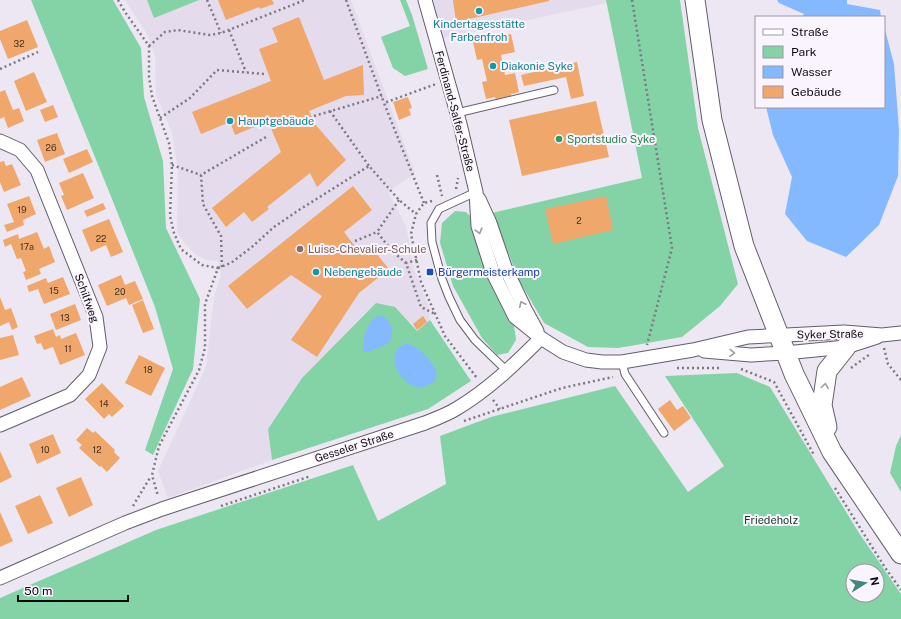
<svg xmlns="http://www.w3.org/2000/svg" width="901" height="619" font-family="'Public Sans',sans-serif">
<rect width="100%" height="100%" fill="#ece7f2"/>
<g fill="#e4dbec">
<polygon points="125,0 351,0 415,173 388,192 406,226 414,270 428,305 430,320 417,331 411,323 376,303 302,378 268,429 272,460 168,498 158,471 206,367 214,296 221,275 218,261 206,260 195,254 185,244 177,232 178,170 172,133 156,95 155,56 147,34"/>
<polygon points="433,0 606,0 607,3 443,38"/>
</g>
<g fill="#83d3a7" fill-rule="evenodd">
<polygon points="31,0 113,0 141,48 144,97 163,161 166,228 200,299 193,369 153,455 145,450 173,369 155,307 110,194"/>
<polygon points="147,0 199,0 154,18"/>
<polygon points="400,0 406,0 412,15 428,69 405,76 393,68 381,37 410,26"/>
<polygon points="606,0 680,0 698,128 738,284 720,306 682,337 618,348 588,347 544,323 520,282 492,213 642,178"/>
<polygon points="455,211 466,212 471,217 477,240 494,286 514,325 516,340 508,353 497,355 482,338 453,286 440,243 442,223"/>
<polygon points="376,303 395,307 417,331 430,320 471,381 428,409 272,460 268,429 302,378"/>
<path d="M737,373L770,387L859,533L901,594V619H0V598L156,530L353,465L378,521L446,484L440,436L491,417L615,386L688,492L724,466L665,376ZM853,571H877V595H853Z"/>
<polygon points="901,435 901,492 890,473 896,446"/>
</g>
<g fill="#85b9ff">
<polygon points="777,0 847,0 847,4 880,10 881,17 802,17 804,14 779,3"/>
<polygon points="884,26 894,64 899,130 898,176 879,225 846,257 807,241 785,214 792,177 773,135 766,107 884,107"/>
<path d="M382,315C393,323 394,331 389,343L369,352L363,351C362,341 366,327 373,319C375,317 379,316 382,315Z"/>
<path d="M406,343C420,347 431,360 437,372L435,381C430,384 424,388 418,387C403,386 387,361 398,348C400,346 404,345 406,343Z"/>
</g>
<g fill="#f0a76b">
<polygon points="218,0 272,0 274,4 260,9 259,7 226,20"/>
<polygon points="453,0 549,0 549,1 456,22"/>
<polygon points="299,17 324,80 363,65 364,95 346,96 309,111 315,124 346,160 317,187 310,173 267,207 269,209 252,222 244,212 226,227 212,208 281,152 267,119 254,125 254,127 235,135 230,122 201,134 192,112 271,81 259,49 278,42 272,28"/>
<polygon points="27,20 38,47 8,59 0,39 0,31"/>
<polygon points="511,34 515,52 501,55 505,75 515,73 519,92 511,94 512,100 497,103 495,97 486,99 482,82 487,81 482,59 477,60 473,42"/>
<polygon points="577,62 584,96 571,99 566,77 524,86 521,75"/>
<polygon points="34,72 47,102 26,111 14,81"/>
<polygon points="5,90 13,110 19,108 24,121 8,128 4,117 0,119 0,92"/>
<polygon points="408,97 412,108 409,109 411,115 399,120 393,102"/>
<polygon points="596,101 609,157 522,176 509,120"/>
<polygon points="53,105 58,117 45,122 40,110"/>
<polygon points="57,133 65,154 45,162 37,140"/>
<polygon points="87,149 93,162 69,173 63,159"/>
<polygon points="4,161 6,166 12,164 21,185 4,192 0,182 0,162"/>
<polygon points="83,173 94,198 67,210 61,196 64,195 59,183"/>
<polygon points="353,186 372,210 344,232 361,254 371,247 389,269 359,293 317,357 291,340 322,296 291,275 247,309 228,286"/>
<polygon points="29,196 36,214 23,220 24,225 7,232 4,225 14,222 7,204"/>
<polygon points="606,196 613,230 553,244 545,209"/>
<polygon points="103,203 106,209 87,217 84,211"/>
<polygon points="109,219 123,252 111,257 106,245 91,252 82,230"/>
<polygon points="37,232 44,249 49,246 55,262 39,269 41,274 26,280 23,272 26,271 21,258 17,259 11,244 5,247 3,240 18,234 19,239"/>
<polygon points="121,275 125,285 135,281 143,299 129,305 126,298 107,306 98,285"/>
<polygon points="63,277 70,294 44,304 38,289 29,292 27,286 46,278 48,283"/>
<polygon points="0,297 5,310 11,308 18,327 12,330 9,322 0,326"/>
<polygon points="143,300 154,329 143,333 132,305"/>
<polygon points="75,304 81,320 56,330 50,314"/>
<polygon points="423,316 427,322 417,330 413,324"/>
<polygon points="53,329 56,337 60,335 61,339 76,333 85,355 60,365 53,347 44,350 41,343 37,344 34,336"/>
<polygon points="13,335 19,355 0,360 0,338"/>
<polygon points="139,355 165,368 151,396 125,383"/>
<polygon points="22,377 31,396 0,410 0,387"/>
<polygon points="102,383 124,406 112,417 109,414 104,419 85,399"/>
<polygon points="670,400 677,410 683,406 691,418 674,431 658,409"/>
<polygon points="87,428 93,433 95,431 115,450 114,452 120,458 107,472 101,466 100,467 79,448 82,445 76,440"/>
<polygon points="53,434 61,453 37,464 29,444"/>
<polygon points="0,451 12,477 0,483"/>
<polygon points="81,477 93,505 69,517 56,488"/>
<polygon points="40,495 53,523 28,534 15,506"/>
<polygon points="0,512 13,541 0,547"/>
</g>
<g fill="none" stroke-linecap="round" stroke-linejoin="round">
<g stroke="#635e68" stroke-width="9">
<g id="lane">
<polyline points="457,113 554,90"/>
<polyline points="476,192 439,209 431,223 432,242 442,279 449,297 460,320 475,340 507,371"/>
<polyline points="622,362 625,374 664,433"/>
</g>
</g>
<g stroke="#635e68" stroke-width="15">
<g id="street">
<polyline points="425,0 460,124 476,192 478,226 493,273 515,317 541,338 563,352 586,360 602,362 622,362 693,350 748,337 844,332 882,335 901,333"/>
<polyline points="0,141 20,150 37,170 96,317 100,347 89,375 70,395 0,425"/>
<polyline points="479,199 490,223 505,267 525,309 537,331"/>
<polyline points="704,351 751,355 785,353 846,347 877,337"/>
<path d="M0,578L125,523L162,509L425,423C435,419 446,415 456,409C488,390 515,364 541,338"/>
</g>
</g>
<g stroke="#635e68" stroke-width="21">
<g id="secondary">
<polyline points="695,0 712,120 744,246 794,374 832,452 901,554"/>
<polyline points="827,427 822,405 827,371 846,347"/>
</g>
</g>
<g stroke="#7c7980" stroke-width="2.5" stroke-dasharray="2 3" stroke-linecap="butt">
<polyline points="118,0 125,12 149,46 149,77 152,96 169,143 172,165 170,216 174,233 181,249 202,265 218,268 205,304 205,348 199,370 159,446 152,475 158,496"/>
<polyline points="207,0 221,33"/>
<polyline points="346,0 384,103"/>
<polyline points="632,0 672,248 647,345"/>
<polyline points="229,30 246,72"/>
<polyline points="149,46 165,32 178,30 210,35 221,33 305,0"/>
<polyline points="0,69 38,52"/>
<polyline points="330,111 369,166"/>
<polyline points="314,116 382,96"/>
<polyline points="160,118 190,98 217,70 264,74"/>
<polyline points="172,165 201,175"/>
<polyline points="437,175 442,196"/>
<polyline points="456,189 458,178"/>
<polyline points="399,200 377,232 392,251 406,263"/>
<polyline points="432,201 424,203 416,214 411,234 421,282 445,336 477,378"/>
<polyline points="424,203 384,103 436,84"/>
<polyline points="355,241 377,232"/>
<polyline points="417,260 406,263 421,307 435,314"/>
<polyline points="222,267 221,236 203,204 201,175 266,137"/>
<polyline points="218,268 231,263 253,246 274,227 299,210 369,166 399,200 416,214"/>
<polyline points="884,348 888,364 901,380"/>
<polyline points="677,368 722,368"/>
<polyline points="851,368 870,354"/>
<polyline points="741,369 774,382 814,455"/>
<polyline points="493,400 500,409"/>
<polyline points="464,421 562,388 613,377"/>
<polyline points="835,488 884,566 901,590"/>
<polyline points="133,506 151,476"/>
<polyline points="221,506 311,476"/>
</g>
<use href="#lane" stroke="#fff" stroke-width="7"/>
<use href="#street" stroke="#fff" stroke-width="13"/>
<use href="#secondary" stroke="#fff" stroke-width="19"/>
</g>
<defs><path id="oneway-chevron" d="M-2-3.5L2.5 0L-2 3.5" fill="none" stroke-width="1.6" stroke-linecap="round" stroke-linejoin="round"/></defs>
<g stroke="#9e9d9f">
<use href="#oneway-chevron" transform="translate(479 231) rotate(74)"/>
<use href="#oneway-chevron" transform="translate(522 304) rotate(-116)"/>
<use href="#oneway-chevron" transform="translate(732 353) rotate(4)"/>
<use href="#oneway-chevron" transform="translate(825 386) rotate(-82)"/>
</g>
<g fill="#0f9aa8" stroke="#faf4ff" stroke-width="1.5">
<circle cx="479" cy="11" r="4"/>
<circle cx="493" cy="66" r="4"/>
<circle cx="230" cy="121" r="4"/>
<circle cx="316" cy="272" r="4"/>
</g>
<circle fill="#2e9e5b" stroke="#faf4ff" stroke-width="1.5" cx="559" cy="139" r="4"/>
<circle fill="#8d6e63" stroke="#faf4ff" stroke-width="1.5" cx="300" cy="249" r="4"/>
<rect fill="#1a4fb4" stroke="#faf4ff" stroke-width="1.5" x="426" y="268" width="8" height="8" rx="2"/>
<g text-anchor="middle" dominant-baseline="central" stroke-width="4" stroke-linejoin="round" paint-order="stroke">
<g font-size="9" fill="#463225">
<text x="19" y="43">32</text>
<text x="51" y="147">26</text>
<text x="22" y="209">19</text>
<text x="579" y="220">2</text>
<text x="101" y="238">22</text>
<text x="27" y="246">17a</text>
<text x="54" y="290">15</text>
<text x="120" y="291">20</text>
<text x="65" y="317">13</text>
<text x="68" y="348">11</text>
<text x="148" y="369">18</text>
<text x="104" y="403">14</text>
<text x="45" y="449">10</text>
<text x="97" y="449">12</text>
</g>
<g font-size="11" fill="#0d838f" stroke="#faf4ff" text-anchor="start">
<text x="479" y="24" text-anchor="middle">Kindertagesstätte<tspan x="479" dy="13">Farbenfroh</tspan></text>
<text x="501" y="66">Diakonie Syke</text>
<text x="238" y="121">Hauptgebäude</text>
<text x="324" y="272">Nebengebäude</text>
</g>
<g font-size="11" fill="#0d0b0e" stroke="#faf4ff">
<text transform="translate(455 111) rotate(75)">Ferdinand-Salfer-Straße</text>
<text transform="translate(87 298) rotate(70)">Schilfweg</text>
<text transform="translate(830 334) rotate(-1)">Syker Straße</text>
<text transform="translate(354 446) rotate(-18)">Gesseler Straße</text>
</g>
<g font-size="11" fill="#27864d" stroke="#faf4ff" text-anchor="start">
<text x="567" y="139">Sportstudio Syke</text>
</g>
<g font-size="11" fill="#785e54" stroke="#faf4ff" text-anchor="start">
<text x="308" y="249">Luise-Chevalier-Schule</text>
</g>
<g font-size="11" fill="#164399" stroke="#faf4ff" text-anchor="start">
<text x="438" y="272">Bürgermeisterkamp</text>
</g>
<g font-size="11" fill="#103925" stroke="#faf4ff">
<text x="771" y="520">Friedeholz</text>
</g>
</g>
<rect x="755" y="16" width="130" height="92" fill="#faf4ff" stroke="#9b979f"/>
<rect x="763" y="29" width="20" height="6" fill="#ffffff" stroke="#9b979f"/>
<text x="791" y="36" font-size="12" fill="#0d0b0e">Straße</text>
<rect x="763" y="46" width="20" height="12" fill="#83d3a7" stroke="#9b979f"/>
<text x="791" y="56" font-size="12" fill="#0d0b0e">Park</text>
<rect x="763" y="66" width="20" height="12" fill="#85b9ff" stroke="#9b979f"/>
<text x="791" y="76" font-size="12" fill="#0d0b0e">Wasser</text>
<rect x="763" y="86" width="20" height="12" fill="#f0a76b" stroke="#9b979f"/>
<text x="791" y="96" font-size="12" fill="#0d0b0e">Gebäude</text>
<g transform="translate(865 583) rotate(79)"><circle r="19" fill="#faf4ff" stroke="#9b979f"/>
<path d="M0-3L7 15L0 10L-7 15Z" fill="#42877d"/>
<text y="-6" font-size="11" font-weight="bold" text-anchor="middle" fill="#0d0b0e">N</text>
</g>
<path d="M18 595v6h110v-6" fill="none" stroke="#0d0b0e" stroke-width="2"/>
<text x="24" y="595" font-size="12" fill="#0d0b0e" stroke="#faf4ff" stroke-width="3" paint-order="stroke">50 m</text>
</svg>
